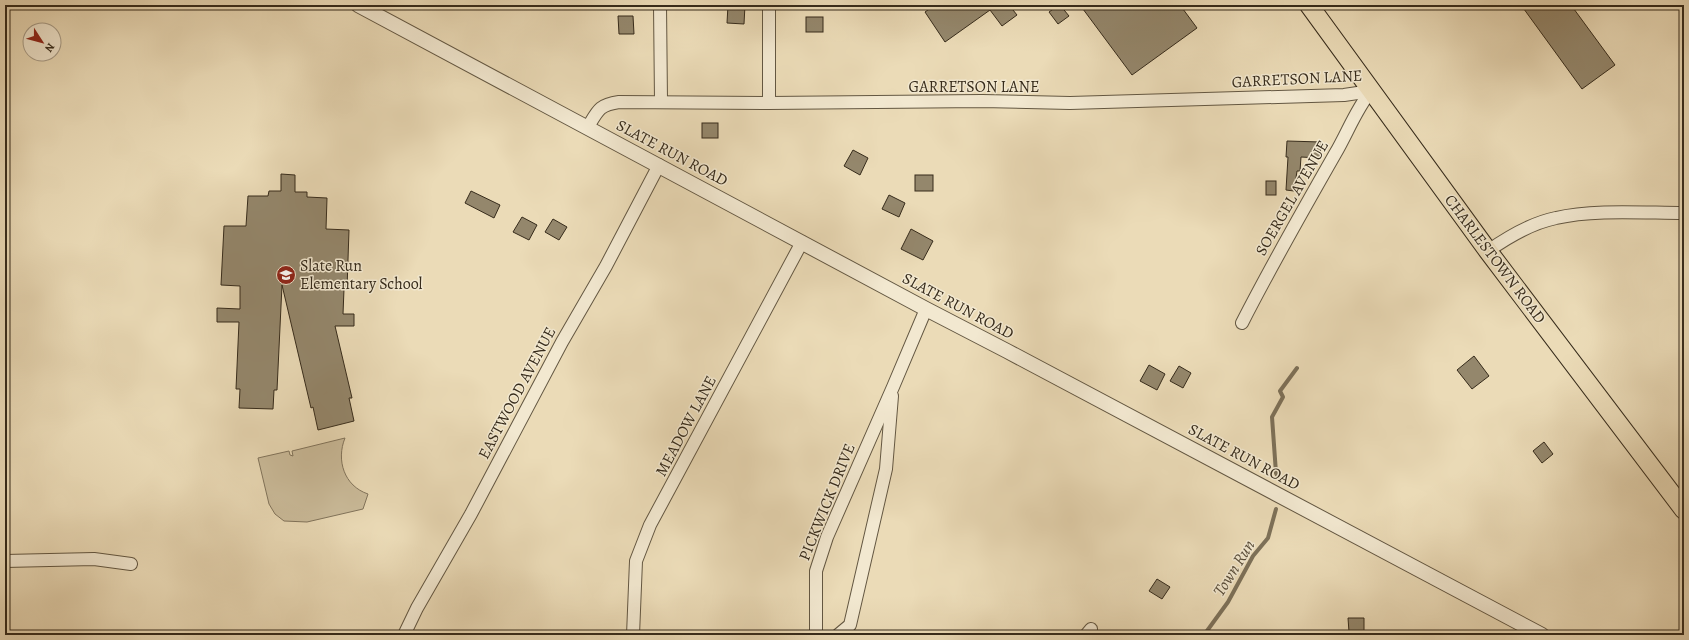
<svg xmlns="http://www.w3.org/2000/svg" width="1689" height="640" font-family="Alegreya,serif">
<rect width="100%" height="100%" fill="#ebdbb7"/>
<filter id="stains"><feTurbulence type="fractalNoise" baseFrequency=".005" numOctaves="4"/><feColorMatrix values="0 0 0 0 .2 0 0 0 0 .09 0 0 0 0 .02 0 0 0 .5 -.17"/></filter>
<radialGradient id="worn" r=".72"><stop offset=".6" stop-color="#630" stop-opacity="0"/><stop offset="1" stop-color="#630" stop-opacity=".3"/></radialGradient>
<path fill="#ccbd9c" stroke="#81745c" d="M345,438C336,460 344,486 368,494L363,509L307,522L284,521L275,514L269,504L258,458L289,451L290,455L293,456L292,451Z"/>
<g fill="none" stroke-linecap="round" stroke-linejoin="round">
<g stroke="#7d7159" stroke-width="4">
<polyline points="1280,481 1276,473 1272,417 1283,397 1280,391 1297,368"/>
<polyline points="1204,635 1228,602 1253,556 1268,538 1276,509"/>
</g>
</g>
<g fill="#94876c" stroke="#362b1b">
<polygon points="728,5 745,5 744,24 727,23"/>
<polygon points="935,5 1009,5 1017,15 1002,26 990,10 945,42 925,12"/>
<polygon points="1059,5 1060,5 1069,16 1058,24 1049,12"/>
<polygon points="1080,5 1180,5 1197,28 1132,75"/>
<polygon points="1521,5 1571,5 1615,65 1582,89"/>
<polygon points="618,16 633,16 634,34 619,34"/>
<rect x="806" y="17" width="17" height="15"/>
<rect x="702" y="123" width="16" height="15"/>
<polygon points="1287,141 1321,142 1320,158 1301,157 1300,171 1297,171 1294,191 1286,190 1288,157 1286,157"/>
<polygon points="853,150 868,158 860,175 844,166"/>
<polygon points="281,174 295,175 295,192 307,192 307,197 327,198 326,229 349,230 347,289 344,289 343,314 354,314 354,326 335,326 352,398 349,398 354,421 318,430 313,407 311,408 282,285 277,390 274,390 273,409 239,408 240,389 236,389 239,322 217,322 217,308 240,309 240,286 221,285 224,226 246,226 248,196 268,196 269,191 281,191"/>
<rect x="915" y="175" width="18" height="16"/>
<rect x="1266" y="181" width="10" height="14"/>
<polygon points="471,191 500,205 494,218 465,203"/>
<polygon points="889,195 905,203 899,217 882,209"/>
<polygon points="522,217 537,225 529,240 513,232"/>
<polygon points="553,219 567,227 559,240 545,232"/>
<polygon points="911,229 933,241 923,260 901,249"/>
<polygon points="1474,356 1489,376 1472,389 1457,370"/>
<polygon points="1149,365 1165,374 1157,390 1140,381"/>
<polygon points="1179,366 1191,373 1183,388 1170,381"/>
<polygon points="1544,442 1553,454 1542,463 1533,451"/>
<polygon points="1157,579 1170,587 1162,599 1149,591"/>
<polygon points="1348,618 1364,618 1364,631 1349,632"/>
</g>
<g fill="none" stroke-linecap="round" stroke-linejoin="round">
<g stroke="#635742" stroke-width="14">
<g id="minor">
<polyline points="660,5 661,101"/>
<polyline points="769,103 769,5"/>
<path d="M588,127C598,110 599,105 619,102L769,103L982,101L1070,103L1344,95L1371,91"/>
<path d="M1488,251C1508,237 1531,223 1556,218C1593,209 1645,213 1684,213"/>
<path d="M1242,323C1271,266 1303,210 1335,154C1347,134 1356,109 1371,91"/>
<polyline points="5,561 94,559 131,564"/>
<polyline points="404,635 417,608 471,514 562,342 606,266 659,165"/>
<polyline points="633,635 636,561 650,525 802,242"/>
<polyline points="816,635 816,571 827,537 893,387 926,309"/>
<polyline points="838,635 850,625 886,469 892,396"/>
<polyline points="1086,635 1091,629"/>
</g>
</g>
<g stroke="#635742" stroke-width="16">
<polyline id="tertiary" points="358,5 926,309 1007,351 1542,635"/>
</g>
<g stroke="#362b1b" stroke-width="20">
<polyline id="primary" points="1309,5 1488,251 1684,510"/>
</g>
<use href="#minor" stroke="#f2e8d0" stroke-width="12"/>
<use href="#tertiary" stroke="#f2e8d0" stroke-width="14"/>
<use href="#primary" stroke="#ebdbb7" stroke-width="18"/>
</g>
<defs>
<g id="school-disc" transform="scale(1)"><circle r="9.5" fill="#8f2418" stroke="#f2e8d0"/><path d="M0-5L7-2L0 1L-7-2ZM-4 1L0 2.5L4 1V4Q0 6-4 4Z" fill="#fff"/></g>
</defs>
<g fill-rule="evenodd">
<use href="#school-disc" x="286" y="275"/>
</g>
<g text-anchor="middle" dominant-baseline="central" stroke-width="3" stroke-linejoin="round" paint-order="stroke">
<g font-size="16" fill="#362b1b" stroke="#f2e8d0">
<text transform="translate(1297 79) rotate(-3)">GARRETSON LANE</text>
<text x="974" y="87">GARRETSON LANE</text>
<text transform="translate(672 153) rotate(28)">SLATE RUN ROAD</text>
<text transform="translate(1292 198) rotate(-60)">SOERGEL AVENUE</text>
<text transform="translate(1495 259) rotate(53)">CHARLESTOWN ROAD</text>
<text transform="translate(958 306) rotate(28)">SLATE RUN ROAD</text>
<text transform="translate(517 393) rotate(-62)">EASTWOOD AVENUE</text>
<text transform="translate(686 426) rotate(-62)">MEADOW LANE</text>
<text transform="translate(1244 457) rotate(28)">SLATE RUN ROAD</text>
<text transform="translate(827 502) rotate(-68)">PICKWICK DRIVE</text>
</g>
<g font-size="16" fill="#362b1b" stroke="#f2e8d0" text-anchor="start">
<text x="300" y="266">Slate Run<tspan x="300" dy="18">Elementary School</tspan></text>
</g>
<g font-size="17" font-style="italic" fill="#5a4e3a" stroke="#f2e8d0">
<text transform="translate(1234 568) rotate(-58)">Town Run</text>
</g>
</g>
<rect width="1689" height="640" fill="none" stroke="#ebdbb7" stroke-width="20"/>
<rect x="6" y="6" width="1677" height="628" fill="none" stroke="#362b1b" stroke-width="2"/>
<rect x="10" y="10" width="1669" height="620" fill="none" stroke="#362b1b"/>
<g transform="translate(42 42) rotate(126)"><circle r="19" fill="#f2e8d0" stroke="#a79c88"/>
<path d="M0-3L7 15L0 10L-7 15Z" fill="#8f2418"/>
<text y="-6" font-size="11" font-weight="bold" text-anchor="middle" fill="#362b1b">N</text>
</g>
<rect width="100%" height="100%" filter="url(#stains)"/>
<rect width="100%" height="100%" fill="url(#worn)"/>
</svg>
